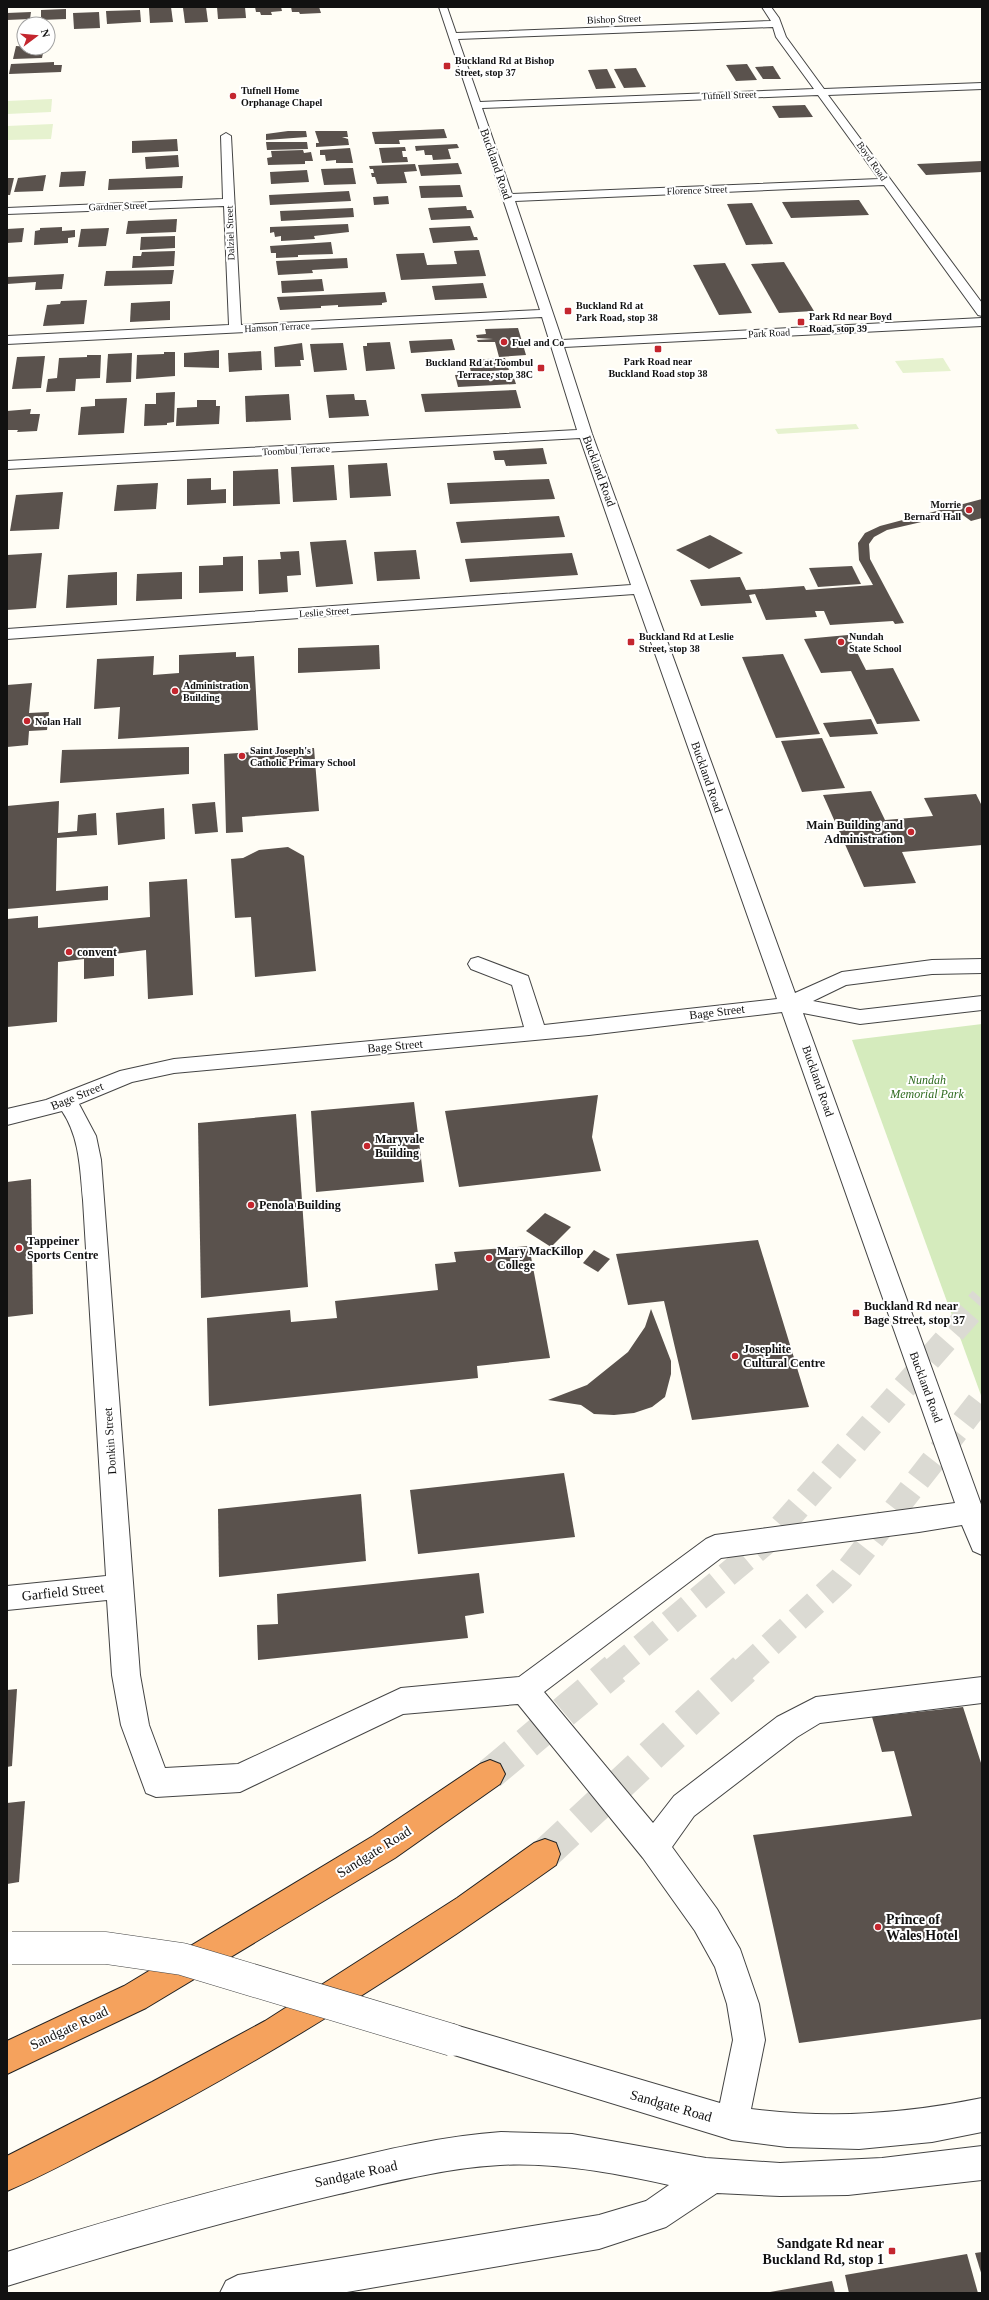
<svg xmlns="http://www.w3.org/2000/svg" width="989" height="2300" font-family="Georgia,serif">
<rect width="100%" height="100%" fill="#fffdf5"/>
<polygon fill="#d5ebbd" points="982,1024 982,1398 852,1040"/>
<g fill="#e6f2cf">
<polygon points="52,99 51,112 7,114 7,101"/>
<polygon points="53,124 51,139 7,140 7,126"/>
<polygon points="943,358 951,371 903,373 895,361"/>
<polygon points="856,424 859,429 778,434 775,429"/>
</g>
<g fill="#5a524d">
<polygon points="171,7 173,22 150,23 149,8"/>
<polygon points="206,7 208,22 185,23 183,8"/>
<polygon points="217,7 245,7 246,18 218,19"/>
<polygon points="255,7 281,7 282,11 271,12 272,15 261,15 260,12 256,12"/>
<polygon points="291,7 319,7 321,13 300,14 299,12 292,12"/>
<polygon points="66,9 66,19 41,20 41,10"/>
<polygon points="140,10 141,22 107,24 106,11"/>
<polygon points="31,12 30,19 7,20 7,13"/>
<polygon points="99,12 100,28 74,29 73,13"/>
<polygon points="16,46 44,48 42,58 13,59"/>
<polygon points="54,62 54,65 62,65 61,72 9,74 11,64"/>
<polygon points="747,64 757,80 736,81 726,65"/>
<polygon points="773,66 781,79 763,79 755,67"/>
<polygon points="636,68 646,87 624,88 614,69"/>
<polygon points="607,69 616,88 596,89 588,70"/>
<polygon points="805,105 813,117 779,118 772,106"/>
<polygon points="444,129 447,138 399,140 400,144 375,144 372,132"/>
<polygon points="288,131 306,131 307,137 266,140 266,134"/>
<polygon points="315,131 347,131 348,137 342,137 348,139 349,145 316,147 316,143 319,143"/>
<polygon points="177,139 178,151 132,153 132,141"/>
<polygon points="266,142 307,142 308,149 267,150"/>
<polygon points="457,144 459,148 448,149 451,159 433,160 432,155 425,155 424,150 416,151 415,146"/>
<polygon points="405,147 406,151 402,151 403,157 407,157 408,162 382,163 379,148"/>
<polygon points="350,148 353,163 336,163 336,160 326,161 325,155 320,155 320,150"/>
<polygon points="303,150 304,153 311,152 313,161 305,161 305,164 268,165 267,158 272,157 271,151"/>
<polygon points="178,155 179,167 146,169 145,157"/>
<polygon points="982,161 982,172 926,175 917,164"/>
<polygon points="458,163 462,174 421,176 418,165"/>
<polygon points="415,164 417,171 404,172 407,183 377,184 375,177 372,177 371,173 374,173 373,169 370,169 369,166"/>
<polygon points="353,168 356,184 324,185 321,169"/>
<polygon points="307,170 309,182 271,184 270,172"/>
<polygon points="86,171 84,186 59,187 61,172"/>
<polygon points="46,175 43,191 14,192 18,178"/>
<polygon points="183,176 182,188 108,190 109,179"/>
<polygon points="7,178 14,178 10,195 7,195"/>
<polygon points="460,185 463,197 421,198 419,186"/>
<polygon points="349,191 351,201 270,205 269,195"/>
<polygon points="388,196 389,204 374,205 373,197"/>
<polygon points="859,200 869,215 791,218 782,202"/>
<polygon points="752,203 773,244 746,245 727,204"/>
<polygon points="466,206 467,210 471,210 474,218 431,220 428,208"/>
<polygon points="353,208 354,217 281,221 280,211"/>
<polygon points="177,219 176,232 126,234 128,221"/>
<polygon points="348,224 349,232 314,236 315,239 281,241 281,236 275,237 274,232 270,233 270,227"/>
<polygon points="470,226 474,237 477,237 478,240 433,243 429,228"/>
<polygon points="62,227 62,231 75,230 75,237 68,238 68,243 34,245 35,231 40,230 40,228"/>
<polygon points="24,228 22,242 7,243 7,229"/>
<polygon points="109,228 106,246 78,247 81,229"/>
<polygon points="175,236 175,248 140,250 141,237"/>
<polygon points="331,242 333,254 298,255 298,257 276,258 276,253 271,253 270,246"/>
<polygon points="479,250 486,276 401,280 396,254 424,253 427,265 457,264 454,251"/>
<polygon points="175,251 174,266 132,268 133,256 141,256 142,252"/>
<polygon points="347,258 348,268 312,270 313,273 278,275 276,261"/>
<polygon points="784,262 814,311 779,313 751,264"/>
<polygon points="725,263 752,313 719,315 693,265"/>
<polygon points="174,270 172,284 104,286 106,271"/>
<polygon points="64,274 62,289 35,290 36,282 7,284 7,277"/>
<polygon points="322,279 324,291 282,293 281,281"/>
<polygon points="483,283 487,298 435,300 432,286"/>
<polygon points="385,292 387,302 382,303 382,305 338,307 338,305 321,306 321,308 280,310 277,297"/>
<polygon points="87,300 84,324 43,326 47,305 60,304 61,301"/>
<polygon points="170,301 170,320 130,322 131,303"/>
<polygon points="518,328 526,355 499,357 495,342 478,342 477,340 493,339 477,338 476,335 486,334 485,329"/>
<polygon points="452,339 455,350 411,353 409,341"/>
<polygon points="390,342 395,369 366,371 363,346 367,346 367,343"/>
<polygon points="302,343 304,360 300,360 301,366 275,367 274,347"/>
<polygon points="343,343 347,370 314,372 310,344"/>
<polygon points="219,350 219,368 184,367 184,353"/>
<polygon points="261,351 262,370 229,372 228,353"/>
<polygon points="164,352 175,352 175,376 136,379 137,355 164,354"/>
<polygon points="132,353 131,382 106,383 108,354"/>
<polygon points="87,355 101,355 100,378 76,379 75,391 46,392 48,379 57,378 59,358 87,357"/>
<polygon points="45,356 41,388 12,389 17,357"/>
<polygon points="505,358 509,370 471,372 468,360"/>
<polygon points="512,372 516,384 458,387 455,375"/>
<polygon points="516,390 521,408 425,412 421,394"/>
<polygon points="175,392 174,422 167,423 167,425 144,426 145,404 156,404 156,393"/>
<polygon points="289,394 291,420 246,422 245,396"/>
<polygon points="354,394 355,400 366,400 369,416 329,418 326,395"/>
<polygon points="127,398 124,433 78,435 81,407 95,406 95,399"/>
<polygon points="197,400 216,400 216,406 220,406 219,424 176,426 177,408 197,407"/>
<polygon points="31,409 30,414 40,414 37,431 17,432 18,430 7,430 7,411"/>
<polygon points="543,448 547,464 506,466 504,460 495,460 493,451"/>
<polygon points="387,463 391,496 350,498 348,465"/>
<polygon points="334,465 337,500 293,502 291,467"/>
<polygon points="278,469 280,504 233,506 233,471"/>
<polygon points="211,478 211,490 226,489 226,503 187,505 187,479"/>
<polygon points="549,479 555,499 450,504 447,483"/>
<polygon points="158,483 156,509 114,511 117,485"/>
<polygon points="63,492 59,529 10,531 16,495"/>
<polygon points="982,499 982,518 971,521 960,513 887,530 874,537 869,544 870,559 904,623 895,624 893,621 830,625 824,611 815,611 817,617 766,620 755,594 749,595 752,603 701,606 690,580 740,577 746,590 804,586 806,590 873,585 859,560 858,543 865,533 880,526"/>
<polygon points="559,516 565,537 461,543 456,522"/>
<polygon points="710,535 743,553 709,569 676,550"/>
<polygon points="346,540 353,584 316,587 310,542"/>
<polygon points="416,550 420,579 377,581 374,552"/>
<polygon points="299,551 301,575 287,576 288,592 259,594 258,560 281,559 280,552"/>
<polygon points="42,553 36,608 7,610 7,555"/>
<polygon points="572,553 578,575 470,582 465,559"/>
<polygon points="243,556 243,591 199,593 199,566 223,565 223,557"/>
<polygon points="852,566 861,584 818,587 809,568"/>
<polygon points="117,572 117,605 66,608 68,575"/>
<polygon points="182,572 182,599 136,601 137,574"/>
<polygon points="848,635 866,670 893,668 920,721 877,724 851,671 821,673 804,639"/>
<polygon points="379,645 380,669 298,673 298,648"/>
<polygon points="236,652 236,657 254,656 258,730 118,739 120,707 94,709 97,659 154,656 153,675 179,673 179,655"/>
<polygon points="783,654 820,734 776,738 742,657"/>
<polygon points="32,683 29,713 49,712 47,730 29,731 28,745 7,747 7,685"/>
<polygon points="871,719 878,734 830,737 823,723"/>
<polygon points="822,738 845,788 802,792 781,741"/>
<polygon points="189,747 189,774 60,783 62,750"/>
<polygon points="314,748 319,811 242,817 243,832 226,833 224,754"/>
<polygon points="871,791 885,820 933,816 924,798 976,794 982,806 982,845 902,852 916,883 864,887 823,795"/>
<polygon points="59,801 58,833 77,831 78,815 96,813 97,835 57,838 56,891 108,886 108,900 7,909 7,806"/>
<polygon points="215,802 218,832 195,834 192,804"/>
<polygon points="164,808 165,839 118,845 116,813"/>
<polygon points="288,847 304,856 316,971 255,977 251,917 235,918 231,859 243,858 259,850"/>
<polygon points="187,879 193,995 148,999 146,950 114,954 114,976 84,979 84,959 58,962 57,1022 7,1027 7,919 38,916 38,928 150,917 149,882"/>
<polygon points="598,1095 592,1137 601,1171 459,1187 445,1111"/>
<polygon points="414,1102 424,1182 316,1192 311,1111"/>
<polygon points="296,1114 308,1287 201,1298 198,1123"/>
<polygon points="31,1179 33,1314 7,1317 7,1182"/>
<polygon points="545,1213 571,1227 551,1247 526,1231"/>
<polygon points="758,1240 809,1407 692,1420 664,1301 628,1305 616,1254"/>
<polygon points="529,1246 550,1358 477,1366 478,1378 209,1406 207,1318 290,1310 291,1322 337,1318 335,1301 438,1290 435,1264 456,1262 454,1252"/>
<polygon points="594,1250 610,1259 598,1272 583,1263"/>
<polygon points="651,1309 671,1361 671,1374 665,1397 652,1407 634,1413 614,1415 594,1414 581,1405 548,1400 587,1385 628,1352 645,1327"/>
<polygon points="564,1473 575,1537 418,1554 410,1490"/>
<polygon points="361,1494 366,1561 219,1577 218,1509"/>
<polygon points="479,1573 484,1613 465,1616 468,1638 258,1660 257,1625 278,1624 277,1594"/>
<polygon points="17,1689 12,1766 7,1767 7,1690"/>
<polygon points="963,1707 982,1766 982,2019 799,2043 753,1835 912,1816 894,1751 882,1752 872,1717"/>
<polygon points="25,1801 19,1882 7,1884 7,1803"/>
<polygon points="982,2252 982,2276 975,2253"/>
<polygon points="967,2254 978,2293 849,2293 845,2275"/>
<polygon points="832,2281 835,2293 770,2293 770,2292"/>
</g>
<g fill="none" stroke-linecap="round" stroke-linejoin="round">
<g stroke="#dbdad3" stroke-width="25" stroke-dasharray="25 12" stroke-linecap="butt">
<polyline points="613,1670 771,1538 982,1299"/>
<polyline points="743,1670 841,1579 982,1398"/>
</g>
<g stroke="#dbdad3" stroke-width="32" stroke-dasharray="32 16" stroke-linecap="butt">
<polyline points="490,1774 615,1669"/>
<polyline points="545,1854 744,1669"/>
</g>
<g stroke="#444" stroke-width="2">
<g id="minor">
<path d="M439,7H447L456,33L771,21L762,7H771L779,18L786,37L824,89L982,83V89L828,95L982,303V316L978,315L884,185L515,201L562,340L982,318V326L564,347L592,434L795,993L842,972L932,960L982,959V973L932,974L846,985L813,1001L860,1010L982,996V1010L860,1024L803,1013L982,1507V1555L973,1551L962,1525L919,1532L721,1558L544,1692L653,1823L674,1796L777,1717L816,1697L982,1677V1703L820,1723L797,1737L694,1816L672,1847L717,1909L740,1949L759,2004L765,2040L751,2109C832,2119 903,2114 982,2098V2132L932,2142L859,2149L787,2147L732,2140L441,2051L436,2040L441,2029L452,2024L720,2103L733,2040L727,2004L715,1967L695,1931L643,1858L518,1704L403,1714L240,1792L156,1797L146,1793L121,1725L112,1675L107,1600L7,1610V1586L106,1576L83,1200C80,1169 80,1138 62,1111L7,1125V1109L46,1100L120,1071L174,1059L524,1027L512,985L471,969L468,964L471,959L478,957L528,976L544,1025L777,999L634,594L7,639V629L631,585L580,438L7,469V461L577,430L542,317L7,344V336L229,325L224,206L7,214V208L223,199L221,136L226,133L231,136L241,325L540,310ZM773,27L776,37L814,89L480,102L458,39ZM818,95L879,179L512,194L482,108ZM782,1012L955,1503L715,1535L706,1539L519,1677L401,1688L238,1764L165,1768L149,1725L140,1675L101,1160L96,1136L79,1104L132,1082L174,1073L589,1035Z"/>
<path d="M501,2132L572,2134L706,2158L780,2163L882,2158L982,2146V2180L848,2195L780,2196L717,2193L666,2227L599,2249L341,2293H220L226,2281L238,2275L599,2215L646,2201L669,2185C614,2173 557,2162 500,2165C446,2168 392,2182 339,2194C227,2220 117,2252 7,2286V2252C115,2218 224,2186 334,2162C389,2149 444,2136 501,2132Z"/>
</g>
</g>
<g stroke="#222" stroke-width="2">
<g id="highway">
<polygon points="490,1760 500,1764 505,1774 500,1784 395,1858 146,2008 7,2074 7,2041 124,1986 373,1836 480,1764"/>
<path d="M545,1839L556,1843L560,1854L556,1865C418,1963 275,2054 125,2132C86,2152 47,2174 7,2191V2156L152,2082L265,2021L457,1898L534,1843Z"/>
</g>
</g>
<use href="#minor" fill="#fff" fill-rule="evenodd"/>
<use href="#highway" fill="#f5a25d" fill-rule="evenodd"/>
<g stroke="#444" stroke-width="33" stroke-linecap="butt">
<polyline id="minor-bridge" points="12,1948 106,1948 182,1959 452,2040"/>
</g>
<use href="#minor-bridge" stroke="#fff" stroke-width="32"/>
</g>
<g fill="#c4262e" stroke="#fff" stroke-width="1.5">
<rect x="443" y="62" width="8" height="8" rx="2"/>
<circle cx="233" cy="96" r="4"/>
<rect x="564" y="307" width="8" height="8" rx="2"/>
<rect x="797" y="318" width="8" height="8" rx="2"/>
<circle cx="504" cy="342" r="4"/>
<rect x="654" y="345" width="8" height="8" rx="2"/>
<rect x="537" y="364" width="8" height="8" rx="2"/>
<circle cx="969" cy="510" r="4"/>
<rect x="627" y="638" width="8" height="8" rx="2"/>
<circle cx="841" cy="642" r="4"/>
<circle cx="175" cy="691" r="4"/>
<circle cx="27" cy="721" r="4"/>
<circle cx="242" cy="756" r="4"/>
<circle cx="911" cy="832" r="4"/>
<circle cx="69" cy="952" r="4"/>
<circle cx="367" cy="1146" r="4"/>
<circle cx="251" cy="1205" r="4"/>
<circle cx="19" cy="1248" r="4"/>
<circle cx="489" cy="1258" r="4"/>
<rect x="852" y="1309" width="8" height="8" rx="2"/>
<circle cx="735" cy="1356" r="4"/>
<circle cx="878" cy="1927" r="4"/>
<rect x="888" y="2247" width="8" height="8" rx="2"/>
</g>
<g text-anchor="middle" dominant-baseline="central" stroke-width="4" stroke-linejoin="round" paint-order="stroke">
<g font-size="10" fill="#111" stroke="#fff">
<text transform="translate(614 19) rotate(-2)">Bishop Street</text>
<text transform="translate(729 95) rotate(-2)">Tufnell Street</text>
<text transform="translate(872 161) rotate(55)">Boyd Road</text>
<text transform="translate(697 190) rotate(-2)">Florence Street</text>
<text transform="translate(118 206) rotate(-2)">Gardner Street</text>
<text transform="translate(230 233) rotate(-92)">Dalziel Street</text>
<text transform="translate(277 327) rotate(-3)">Hamson Terrace</text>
<text transform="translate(769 333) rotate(-3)">Park Road</text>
<text transform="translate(296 450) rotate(-3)">Toombul Terrace</text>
<text transform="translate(324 612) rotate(-4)">Leslie Street</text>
</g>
<g font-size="10" font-weight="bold" fill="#111" stroke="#fff" text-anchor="start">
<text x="455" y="60">Buckland Rd at Bishop<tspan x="455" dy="12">Street, stop 37</tspan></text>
<text x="241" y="90">Tufnell Home<tspan x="241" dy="12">Orphanage Chapel</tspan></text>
<text x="576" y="305">Buckland Rd at<tspan x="576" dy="12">Park Road, stop 38</tspan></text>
<text x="809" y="316">Park Rd near Boyd<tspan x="809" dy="12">Road, stop 39</tspan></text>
<text x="512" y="342">Fuel and Co</text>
<text x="658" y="361" text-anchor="middle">Park Road near<tspan x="658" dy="12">Buckland Road stop 38</tspan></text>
<text x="533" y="362" text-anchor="end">Buckland Rd at Toombul<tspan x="533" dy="12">Terrace, stop 38C</tspan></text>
<text x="961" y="504" text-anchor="end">Morrie<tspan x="961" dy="12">Bernard Hall</tspan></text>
<text x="639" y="636">Buckland Rd at Leslie<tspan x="639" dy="12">Street, stop 38</tspan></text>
<text x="849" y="636">Nundah<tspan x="849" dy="12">State School</tspan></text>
<text x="183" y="685">Administration<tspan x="183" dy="12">Building</tspan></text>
<text x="35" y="721">Nolan Hall</text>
<text x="250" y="750">Saint Joseph's<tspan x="250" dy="12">Catholic Primary School</tspan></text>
</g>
<g font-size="12" fill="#111" stroke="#fff">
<text transform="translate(496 164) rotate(71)">Buckland Road</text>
<text transform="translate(599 471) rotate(70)">Buckland Road</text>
<text transform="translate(707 777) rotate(71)">Buckland Road</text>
<text transform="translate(717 1012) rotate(-7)">Bage Street</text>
<text transform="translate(395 1046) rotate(-5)">Bage Street</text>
<text transform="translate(818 1081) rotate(71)">Buckland Road</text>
<text transform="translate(77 1096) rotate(-22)">Bage Street</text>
<text transform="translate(926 1387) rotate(70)">Buckland Road</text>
<text transform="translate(110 1441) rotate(-94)">Donkin Street</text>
</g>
<g font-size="12" font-weight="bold" fill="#111" stroke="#fff" text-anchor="start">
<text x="903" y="825" text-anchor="end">Main Building and<tspan x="903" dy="14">Administration</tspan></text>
<text x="77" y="952">convent</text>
<text x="375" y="1139">Maryvale<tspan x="375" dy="14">Building</tspan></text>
<text x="259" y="1205">Penola Building</text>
<text x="27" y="1241">Tappeiner<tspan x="27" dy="14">Sports Centre</tspan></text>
<text x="497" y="1251">Mary MacKillop<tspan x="497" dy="14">College</tspan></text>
<text x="864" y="1306">Buckland Rd near<tspan x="864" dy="14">Bage Street, stop 37</tspan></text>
<text x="743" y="1349">Josephite<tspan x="743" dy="14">Cultural Centre</tspan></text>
</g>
<g font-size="12" font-style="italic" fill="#2f6b1f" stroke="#fff">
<text x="927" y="1080">Nundah<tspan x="927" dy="14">Memorial Park</tspan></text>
</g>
<g font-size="14" fill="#111" stroke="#fff">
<text transform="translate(63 1592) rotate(-6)">Garfield Street</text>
<text transform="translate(374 1852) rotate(-32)">Sandgate Road</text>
<text transform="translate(69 2028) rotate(-25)">Sandgate Road</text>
<text transform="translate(671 2106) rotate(16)">Sandgate Road</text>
<text transform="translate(356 2174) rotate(-12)">Sandgate Road</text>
</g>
<g font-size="14" font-weight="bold" fill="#111" stroke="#fff" text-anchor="start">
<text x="886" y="1919">Prince of<tspan x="886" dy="16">Wales Hotel</tspan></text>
<text x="884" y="2243" text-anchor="end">Sandgate Rd near<tspan x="884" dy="16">Buckland Rd, stop 1</tspan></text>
</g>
</g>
<rect width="989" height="2300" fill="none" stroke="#111111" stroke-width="16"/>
<g transform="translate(36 36) rotate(74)"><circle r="19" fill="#ffffff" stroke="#a0a0a0"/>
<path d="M0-3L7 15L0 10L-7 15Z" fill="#c4262e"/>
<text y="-6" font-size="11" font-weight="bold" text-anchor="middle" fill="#111111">N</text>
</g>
</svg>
